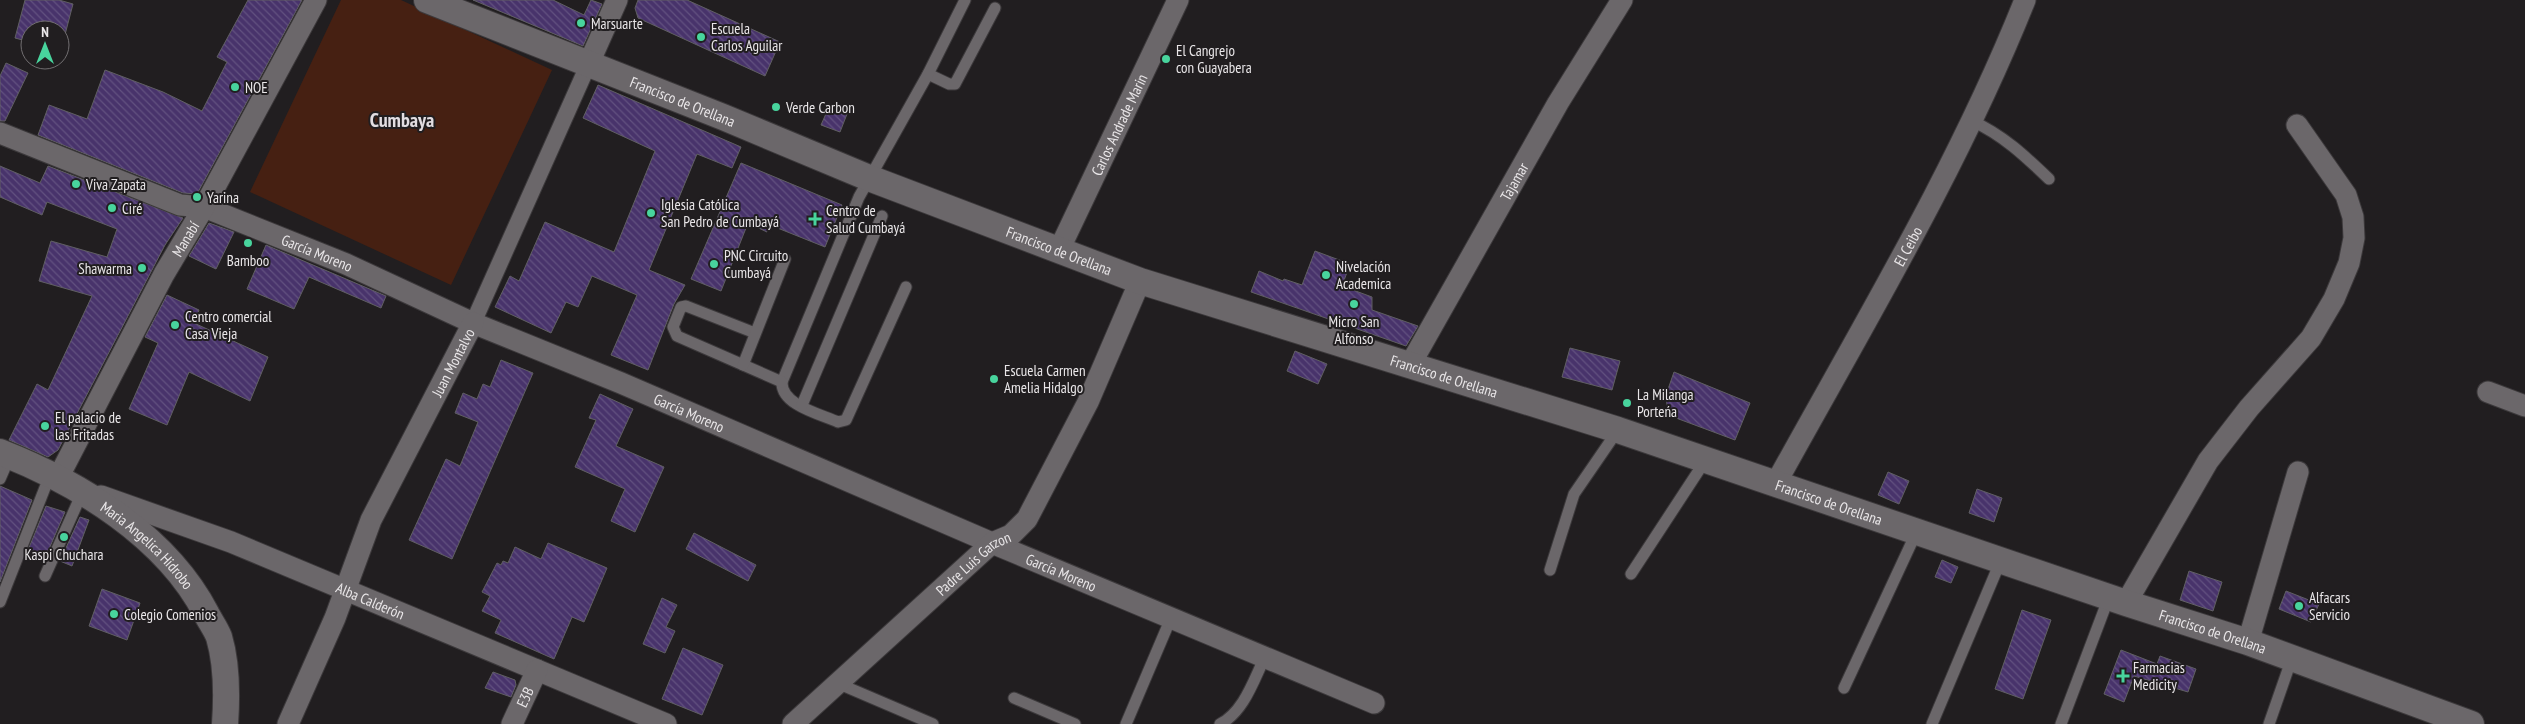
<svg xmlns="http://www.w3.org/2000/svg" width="2525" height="724" font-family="'PT Sans Narrow',sans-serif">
<defs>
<pattern id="building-back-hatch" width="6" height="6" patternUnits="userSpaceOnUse" patternTransform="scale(1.25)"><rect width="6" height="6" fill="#48336b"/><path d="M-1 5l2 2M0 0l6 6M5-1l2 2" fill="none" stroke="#625180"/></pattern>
</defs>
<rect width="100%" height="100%" fill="#211e20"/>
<polygon fill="#462012" points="341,0 401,0 552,70 451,285 250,192"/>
<g fill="url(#building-back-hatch)" stroke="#605f63">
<polygon points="25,0 59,0 73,4 61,50 60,30 30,30 30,42 15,38"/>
<polygon points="248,0 302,0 197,194 183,193 38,135 49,105 87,119 105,70 163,92 202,111 227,62 217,57"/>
<polygon points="473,0 553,0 584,15 591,0 602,4 583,46"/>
<polygon points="638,0 687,0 780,42 765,76 638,18 635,8"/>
<polygon points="6,63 28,73 5,121 0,121 0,76"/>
<polygon points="598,85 741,147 732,168 697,154 649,270 685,285 674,304 648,370 611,355 637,295 592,276 578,307 566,302 551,333 495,307 510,276 519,281 545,222 614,252 655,151 583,118"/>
<polygon points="829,107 847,114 840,132 821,125"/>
<polygon points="741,163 842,205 825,247 770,225 767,232 748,223 721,291 691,279"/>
<polygon points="0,166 40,183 48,166 183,218 165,245 58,450 48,457 9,440 37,384 48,390 92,296 39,281 51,241 107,257 117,229 47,202 42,215 0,197"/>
<polygon points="209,223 234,232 216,269 189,256"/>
<polygon points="266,245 386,296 381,308 309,277 294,309 247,289"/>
<polygon points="1315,251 1350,264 1342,286 1372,297 1372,310 1418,326 1406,346 1251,292 1259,271 1283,281 1284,279 1302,285"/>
<polygon points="167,295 199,310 194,323 268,357 250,401 189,372 167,425 129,409 158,343 145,337"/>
<polygon points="1570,348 1620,361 1612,390 1562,377"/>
<polygon points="1295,351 1327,364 1318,384 1287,371"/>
<polygon points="501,360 533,373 452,559 409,540 446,459 460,466 478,422 455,413 463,393 477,399 483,384 490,387"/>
<polygon points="1674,372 1750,403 1735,440 1668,415 1666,395"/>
<polygon points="600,394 633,409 616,446 664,467 635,532 611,521 625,489 575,467 596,420 589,418"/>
<polygon points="1888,472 1909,481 1899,504 1878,495"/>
<polygon points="0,486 32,500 0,582"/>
<polygon points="1977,489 2002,498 1994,522 1969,513"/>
<polygon points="46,506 65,512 46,556 28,550"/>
<polygon points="80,517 89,520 72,566 60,561"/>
<polygon points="694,533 756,565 748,581 686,549"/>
<polygon points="548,543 607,568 584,622 572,617 554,659 495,633 501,620 482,611 490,596 482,592 497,563 501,565 503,561 508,563 515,547 541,559"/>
<polygon points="1942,560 1958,567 1951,583 1935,577"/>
<polygon points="2189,571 2222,582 2213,611 2180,600"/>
<polygon points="102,589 140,603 127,640 89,626"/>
<polygon points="2286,591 2319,604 2311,622 2279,609"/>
<polygon points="662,598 677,605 666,627 675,631 665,653 643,644"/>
<polygon points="2022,610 2051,620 2023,699 1995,689"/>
<polygon points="683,648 723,665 702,715 662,699"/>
<polygon points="2121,650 2157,664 2160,656 2196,669 2188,692 2134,676 2124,702 2104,694"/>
<polygon points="493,672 515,680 516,685 511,697 485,688"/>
</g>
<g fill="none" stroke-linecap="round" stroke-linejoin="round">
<g stroke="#3c393b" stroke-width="13">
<g id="service">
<polyline points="928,74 949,84 955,84 995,8"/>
<path d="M1972,121C2003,135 2025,156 2049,179"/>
<path d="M906,287L846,420L838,422C820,414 781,405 782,382L859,197L928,74L965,0"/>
<polyline points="755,333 686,306 681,307 673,327 677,336 782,382"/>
<polyline points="743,365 785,259"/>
<polyline points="802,405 882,216"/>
<polyline points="0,479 10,456"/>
<polyline points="1550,570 1574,494 1618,430"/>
<polyline points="1631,574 1705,461"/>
<polyline points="45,576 82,493"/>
<polyline points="0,602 50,475"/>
<polyline points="837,683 933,724"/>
<polyline points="1844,688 1917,531"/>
<polyline points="1014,698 1075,724"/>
<polyline points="1126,724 1171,618"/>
<path d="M1220,724C1244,712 1254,679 1265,657"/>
<polyline points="1932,724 2001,560"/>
<polyline points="2061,724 2109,597"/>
<polyline points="2269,724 2292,658"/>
</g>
</g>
<g stroke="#3c393b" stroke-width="18">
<polyline id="pedestrian" points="473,323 589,63"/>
</g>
<g stroke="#3c393b" stroke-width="23">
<g id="minor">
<polyline points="589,63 617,0"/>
<path id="s1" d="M0,133L180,205L204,207L346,264L473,323L621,383L992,543L1374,703"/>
<path id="s2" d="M1059,250L1178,0"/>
<path id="s3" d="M1410,365L1558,103L1622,0"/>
<polyline points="2488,392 2525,406"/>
<path id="s4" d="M58,478L164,274L204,207L316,0"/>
<path id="s5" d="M1776,483C1863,325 1958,168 2025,0"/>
<path id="s6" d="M101,496L231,542L666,724"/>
<polyline points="2126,603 2208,461 2249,408 2311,338 2334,299 2349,263 2354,238 2353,217 2346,195 2297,125"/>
<polyline points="2248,642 2298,472"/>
<path id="s7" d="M288,724L335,618L371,520L473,323"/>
<path id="s8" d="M512,724L537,670"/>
<path id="s9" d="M793,724L992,543L1011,535L1027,519L1088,402L1140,281"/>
</g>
</g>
<g stroke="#3c393b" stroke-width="28">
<g id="tertiary">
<path id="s10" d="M427,0L723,117L869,178L1140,281L1618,430L2126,603L2248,642L2471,724"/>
<path id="s11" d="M0,452C79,483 166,536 206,613C210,621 216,629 219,637C227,664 227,696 225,724"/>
</g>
</g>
<use href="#service" stroke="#6b676a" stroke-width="11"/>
<use href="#pedestrian" stroke="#6b676a" stroke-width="16"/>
<use href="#minor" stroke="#6b676a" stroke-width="21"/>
<use href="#tertiary" stroke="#6b676a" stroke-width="26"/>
</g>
<g fill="#48d49d" stroke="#211e20" stroke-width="2">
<circle cx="581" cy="23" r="5"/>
<circle cx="701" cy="37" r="5"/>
<circle cx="1166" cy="59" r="5"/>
<circle cx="235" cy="87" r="5"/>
<circle cx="776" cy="107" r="5"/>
<circle cx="76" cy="184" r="5"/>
<circle cx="197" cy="197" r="5"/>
<circle cx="112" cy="208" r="5"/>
<circle cx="651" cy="213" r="5"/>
<path d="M812.5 211.5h5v5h5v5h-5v5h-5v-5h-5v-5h5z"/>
<circle cx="248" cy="243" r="5"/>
<circle cx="714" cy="264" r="5"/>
<circle cx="142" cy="268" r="5"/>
<circle cx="1326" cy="275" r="5"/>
<circle cx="1354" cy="304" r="5"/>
<circle cx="175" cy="325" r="5"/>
<circle cx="994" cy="379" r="5"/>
<circle cx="1627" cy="403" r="5"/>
<circle cx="45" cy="426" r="5"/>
<circle cx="64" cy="537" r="5"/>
<circle cx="2299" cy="606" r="5"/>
<circle cx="114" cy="614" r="5"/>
<path d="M2120.5 668.5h5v5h5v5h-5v5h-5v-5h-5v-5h5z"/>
</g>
<g text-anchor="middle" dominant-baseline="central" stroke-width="4" stroke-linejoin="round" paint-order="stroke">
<g font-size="15" fill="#e9e6e8" stroke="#211e20" text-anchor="start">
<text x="591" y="23">Marsuarte</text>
<text x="711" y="28">Escuela<tspan x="711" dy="17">Carlos Aguilar</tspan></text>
<text x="1176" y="50">El Cangrejo<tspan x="1176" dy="17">con Guayabera</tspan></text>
<text x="245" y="87">NOE</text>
<text x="786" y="107">Verde Carbon</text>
<text x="86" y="184">Viva Zapata</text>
<text x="207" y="197">Yarina</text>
<text x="661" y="204">Iglesia Católica<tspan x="661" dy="17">San Pedro de Cumbayá</tspan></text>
<text x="122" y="208">Ciré</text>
<text x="826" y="210">Centro de<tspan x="826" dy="17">Salud Cumbayá</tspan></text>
<text x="724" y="255">PNC Circuito<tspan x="724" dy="17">Cumbayá</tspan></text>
<text x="248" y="260" text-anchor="middle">Bamboo</text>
<text x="1336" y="266">Nivelación<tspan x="1336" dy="17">Academica</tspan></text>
<text x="132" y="268" text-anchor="end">Shawarma</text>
<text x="185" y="316">Centro comercial<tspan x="185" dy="17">Casa Vieja</tspan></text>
<text x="1354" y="321" text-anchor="middle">Micro San<tspan x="1354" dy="17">Alfonso</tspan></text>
<text x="1004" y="370">Escuela Carmen<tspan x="1004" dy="17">Amelia Hidalgo</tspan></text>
<text x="1637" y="394">La Milanga<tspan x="1637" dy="17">Porteńa</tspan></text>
<text x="55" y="417">El palacio de<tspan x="55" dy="17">las Fritadas</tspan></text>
<text x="64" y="554" text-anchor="middle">Kaspi Chuchara</text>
<text x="2309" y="597">Alfacars<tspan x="2309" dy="17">Servicio</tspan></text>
<text x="124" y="614">Colegio Comenios</text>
<text x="2133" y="667">Farmacias<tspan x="2133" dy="17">Medicity</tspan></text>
</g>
<g font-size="15" fill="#e9e6e8" stroke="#211e20">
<text stroke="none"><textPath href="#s10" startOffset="275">Francisco de Orellana</textPath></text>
<text stroke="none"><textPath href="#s2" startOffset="139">Carlos Andrade Marin</textPath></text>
<text stroke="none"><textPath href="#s3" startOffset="211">Tajamar</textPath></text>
<text stroke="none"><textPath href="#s4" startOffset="271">Manabí</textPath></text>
<text stroke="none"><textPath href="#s5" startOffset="271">El Ceibo</textPath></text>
<text stroke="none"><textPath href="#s10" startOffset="680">Francisco de Orellana</textPath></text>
<text stroke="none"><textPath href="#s1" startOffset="340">García Moreno</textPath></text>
<text stroke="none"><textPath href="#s7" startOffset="398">Juan Montalvo</textPath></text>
<text stroke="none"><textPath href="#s10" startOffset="1085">Francisco de Orellana</textPath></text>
<text stroke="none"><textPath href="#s1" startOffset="745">García Moreno</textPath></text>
<text stroke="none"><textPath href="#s10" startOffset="1490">Francisco de Orellana</textPath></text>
<text stroke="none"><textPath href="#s11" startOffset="176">Maria Angelica Hidrobo</textPath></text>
<text stroke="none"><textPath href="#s9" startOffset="242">Padre Luis Garzon</textPath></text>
<text stroke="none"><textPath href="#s1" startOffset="1150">García Moreno</textPath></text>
<text stroke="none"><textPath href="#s6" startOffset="289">Alba Calderón</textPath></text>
<text stroke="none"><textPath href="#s10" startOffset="1895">Francisco de Orellana</textPath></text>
<text stroke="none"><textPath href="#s8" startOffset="30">E3B</textPath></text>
</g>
<g font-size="20" font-weight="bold" fill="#e2dde1" stroke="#211e20">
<text x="402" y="120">Cumbaya</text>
</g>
</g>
<g transform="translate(45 45)"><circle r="24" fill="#211e20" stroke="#716e70"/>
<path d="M0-4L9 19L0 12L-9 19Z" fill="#48d49d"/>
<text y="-8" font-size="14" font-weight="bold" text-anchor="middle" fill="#e9e6e8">N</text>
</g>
</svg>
